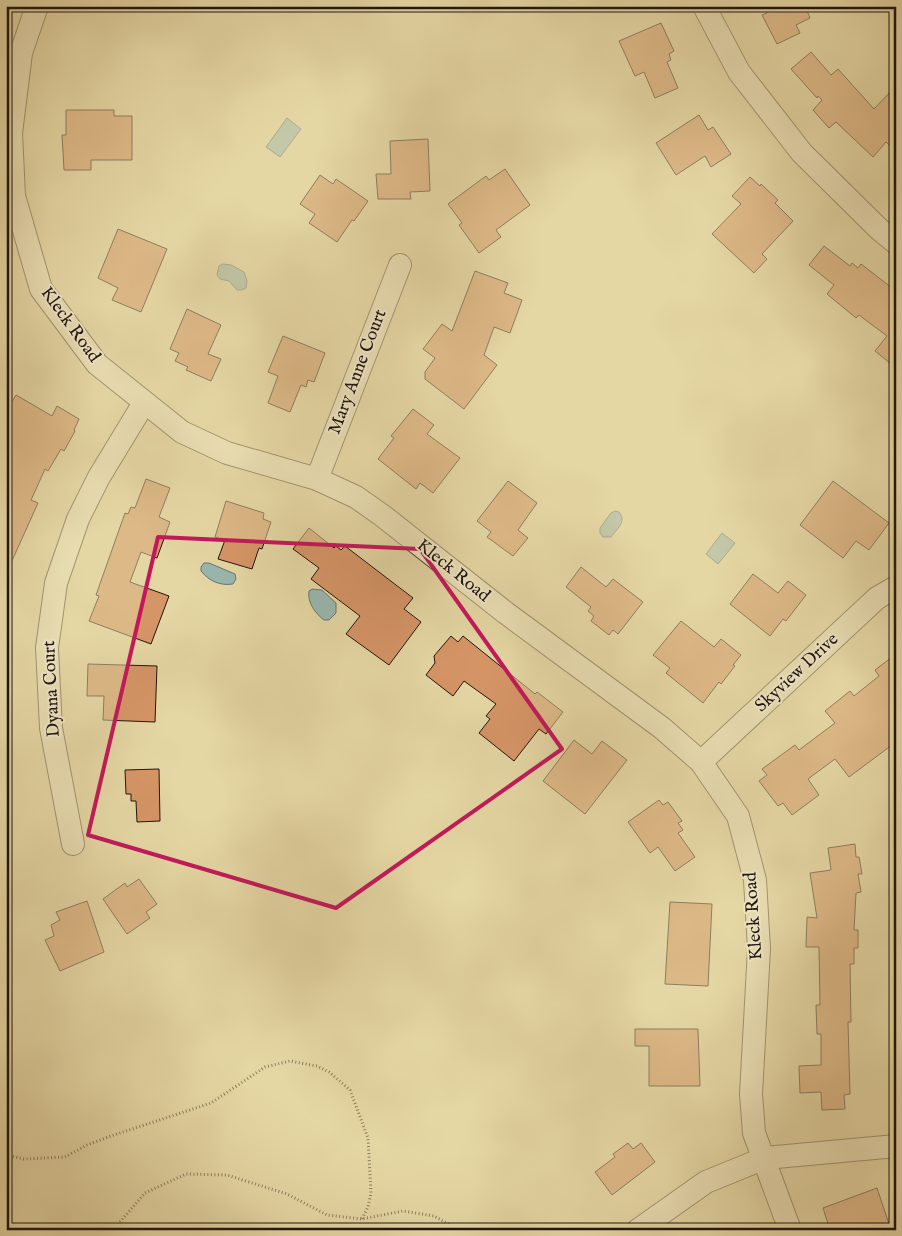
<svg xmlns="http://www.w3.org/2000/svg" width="902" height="1236" font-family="'IM FELL English',serif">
<rect width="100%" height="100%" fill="#e5d7a4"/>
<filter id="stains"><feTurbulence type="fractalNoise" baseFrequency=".004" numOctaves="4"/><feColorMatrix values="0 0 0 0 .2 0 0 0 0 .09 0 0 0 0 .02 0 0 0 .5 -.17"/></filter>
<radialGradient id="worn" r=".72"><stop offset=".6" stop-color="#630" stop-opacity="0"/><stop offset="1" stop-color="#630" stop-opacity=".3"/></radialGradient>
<g fill="#99b7b0" stroke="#68766f">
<polygon points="287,118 301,129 280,157 266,147"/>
<polygon points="223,264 231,265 244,272 247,281 246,288 241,290 237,290 229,281 220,279 217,275 219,266"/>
<path d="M615,511L619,512C627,521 617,529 611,537H603L600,533V528L611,513Z"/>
<polygon points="722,533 735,543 718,564 706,554"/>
<path d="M204,563H209L235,574L236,579L233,584C220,586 209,581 201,571V567Z"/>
<path d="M312,589L322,590L336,603V613L329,620H324C316,614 307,603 309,591Z"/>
</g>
<g fill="#d69567" stroke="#1f140e">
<polygon points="763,6 805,6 810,18 796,25 800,33 777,44 762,15 767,13"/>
<polygon points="661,23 674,51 669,54 671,60 667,62 678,88 655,98 644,72 635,76 619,41"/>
<polygon points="811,52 831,75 838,69 874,109 896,86 896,151 886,142 873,157 836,122 829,128 813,110 822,100 818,96 817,98 791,69"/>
<polygon points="66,110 114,110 114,116 132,116 132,160 91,160 91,170 64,170 62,135 66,135"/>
<polygon points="699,115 708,130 713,127 731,154 711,167 705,156 676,175 656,143"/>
<polygon points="428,139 430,191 410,192 411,199 378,199 376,174 391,174 390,141"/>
<polygon points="505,169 530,205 496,230 501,237 479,253 459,225 462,223 448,204 486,176 489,180"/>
<polygon points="320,175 333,184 336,179 368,201 354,221 352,220 337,242 309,223 315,214 300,204"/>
<polygon points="750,177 760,186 761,184 778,200 775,203 793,221 762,254 767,259 754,273 712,234 741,204 732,196"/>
<polygon points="118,229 167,249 141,312 112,300 118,288 98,278"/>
<polygon points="824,246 850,266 852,263 858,268 861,264 896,291 896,368 875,351 887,336 859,315 856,318 827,294 834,285 809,265"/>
<polygon points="475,271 508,283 504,293 522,300 510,333 494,327 484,355 497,365 464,409 425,379 425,372 435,358 423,349 442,324 452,331"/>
<polygon points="187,309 221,325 208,354 221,359 211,381 186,370 188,367 175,361 179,353 170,349"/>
<polygon points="283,336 325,353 314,382 308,380 306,387 301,385 290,412 268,403 278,376 268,372"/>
<polygon points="16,395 52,416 57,406 79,419 74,430 75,431 64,451 61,449 48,471 45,469 31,500 38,503 6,574 6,412"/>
<polygon points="413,409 434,425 427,434 460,458 433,493 420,483 416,489 378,459 394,438 391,436"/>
<polygon points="146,479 170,488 159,517 170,522 157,558 141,552 130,582 169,596 151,644 89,621 99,596 96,595 125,513 128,514 131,507 135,508"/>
<polygon points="508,481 537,503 518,530 528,538 513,556 487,537 491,532 477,521"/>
<polygon points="833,481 889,523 869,550 856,541 843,558 800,525"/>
<polygon points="226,501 264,513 263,519 271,522 262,549 259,548 252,569 218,559 225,540 215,537"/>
<polygon points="309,528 334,548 336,546 341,550 345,546 413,598 404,609 421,622 389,665 346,634 360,616 311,579 319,568 293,549"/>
<polygon points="581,567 606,587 613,579 643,602 618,634 613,630 609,635 591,621 594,616 588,611 591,607 566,587"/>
<polygon points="753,574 778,593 788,581 806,595 786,621 783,619 770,636 730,604"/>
<polygon points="681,621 714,647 721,639 741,655 733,665 735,666 721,684 719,682 703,703 666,673 670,668 653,655"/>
<polygon points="451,636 458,642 463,636 535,694 537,692 563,712 546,734 539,729 514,761 479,733 490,719 486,716 496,704 464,681 453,696 426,675 435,663 434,656"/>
<polygon points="896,654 896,742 849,777 835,759 808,779 819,795 792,815 783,803 778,806 759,781 767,775 762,769 795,745 799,750 835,723 825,711 850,691 854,696 879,676 875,670"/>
<polygon points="88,664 157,666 155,722 103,720 104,696 87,696"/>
<polygon points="574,740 592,754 602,741 627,760 585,814 543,781"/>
<polygon points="159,769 160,821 137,822 136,801 131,801 131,794 126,794 125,770"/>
<polygon points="659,800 663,805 668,802 682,821 678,823 683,830 678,833 695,857 675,871 658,847 650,853 628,822"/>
<polygon points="855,844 856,857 859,857 862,874 858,874 861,892 856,893 854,930 858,930 858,948 854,948 854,964 850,964 851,1022 848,1022 850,1094 844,1095 845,1109 822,1110 821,1092 800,1093 799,1066 821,1065 821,1034 817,1034 816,1005 820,1005 819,947 806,947 807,917 817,918 810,873 831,870 828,848"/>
<polygon points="139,879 157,904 146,912 150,918 127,934 103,899 125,883 127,887"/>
<polygon points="87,901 104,952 60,971 45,940 54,936 51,925 60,920 56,912"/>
<polygon points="670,902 712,904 708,986 665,984"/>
<polygon points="635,1029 698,1029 700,1086 649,1086 649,1046 635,1046"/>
<polygon points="628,1143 633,1149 641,1143 655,1162 612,1195 595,1172 615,1157 613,1154"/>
<polygon points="877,1188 891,1230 847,1230 846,1225 830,1230 823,1208"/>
</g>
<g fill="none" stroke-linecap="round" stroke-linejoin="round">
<g stroke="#504534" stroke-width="24">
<g id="minor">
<polyline points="37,6 21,53 11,133 14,196 41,289 97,364 182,432 227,453 317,479 356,497 383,516 506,613 662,728 701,762 738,816 755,880 759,949 751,1094 754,1133 790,1230"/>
<polyline points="704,6 739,72 802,153 880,230 896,243"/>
<polyline points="317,479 400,265"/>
<polyline points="701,762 877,598 896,587"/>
<polyline points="73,844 51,728 47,648 56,583 78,519 99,477 144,403"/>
<polyline points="638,1230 706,1182 765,1158 896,1146"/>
</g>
</g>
<g stroke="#1f140e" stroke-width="3" stroke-dasharray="1 2.5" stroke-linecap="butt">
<polyline points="6,1155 24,1159 65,1157 87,1145 111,1136 211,1103 265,1067 290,1061 317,1066 329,1072 350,1090 368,1138 371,1193 368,1207 362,1219"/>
<polyline points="113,1230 145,1193 186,1174 227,1175 287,1194 327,1215 362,1219 403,1211 434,1216 459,1230"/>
</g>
<use href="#minor" stroke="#eee5c4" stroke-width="22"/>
</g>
<path d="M0 0H902V1236H0ZM158,537L420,549L562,749L336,908L88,835Z" fill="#e5d7a4" fill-opacity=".55" fill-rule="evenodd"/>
<path fill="none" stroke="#c2185b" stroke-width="4" stroke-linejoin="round" d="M158,537L420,549L562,749L336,908L88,835Z"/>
<g text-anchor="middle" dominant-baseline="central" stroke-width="4" stroke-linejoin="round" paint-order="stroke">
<g font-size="18" fill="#1f140e" stroke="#eee5c4">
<text transform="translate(70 325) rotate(54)">Kleck Road</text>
<text transform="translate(358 372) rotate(-69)">Mary Anne Court</text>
<text transform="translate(453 571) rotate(39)">Kleck Road</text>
<text transform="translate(797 673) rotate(-43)">Skyview Drive</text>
<text transform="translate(52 689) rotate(-93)">Dyana Court</text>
<text transform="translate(754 916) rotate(-94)">Kleck Road</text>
</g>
</g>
<rect width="902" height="1236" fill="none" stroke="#e5d7a4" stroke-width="25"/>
<rect x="8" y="8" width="887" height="1221" fill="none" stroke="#1f140e" stroke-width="2.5"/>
<rect x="12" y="12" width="877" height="1211" fill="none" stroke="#1f140e"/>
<rect width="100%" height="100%" filter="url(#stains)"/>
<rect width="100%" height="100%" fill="url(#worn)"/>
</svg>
